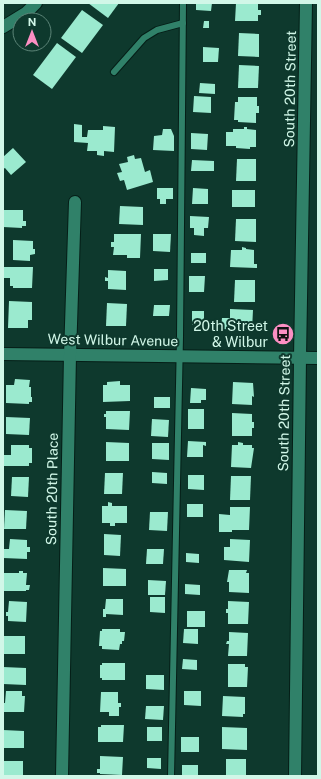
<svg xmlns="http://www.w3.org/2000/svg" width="321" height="779" font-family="'Public Sans',sans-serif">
<rect width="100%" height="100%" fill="#0e392d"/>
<g fill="#9beacf">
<polygon points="88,3 119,3 108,18"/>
<polygon points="196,3 212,3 211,11 196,10"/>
<polygon points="236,3 258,3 258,10 261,10 261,15 258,15 258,21 235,21"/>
<polygon points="82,10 103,25 82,53 61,38"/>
<polygon points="204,21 209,21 209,28 203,28"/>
<polygon points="239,33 259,34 259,57 238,56"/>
<polygon points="57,43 76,57 52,89 33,75"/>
<polygon points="203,47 219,48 218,62 203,62"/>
<polygon points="239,65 259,66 258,88 238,88"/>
<polygon points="200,83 215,84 215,94 199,93"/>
<polygon points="194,96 211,97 211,113 193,112"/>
<polygon points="238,97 257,97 257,106 259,106 259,113 256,113 256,123 238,122 238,120 234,120 235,102 238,102"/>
<polygon points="74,124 82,125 82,137 87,137 88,130 103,130 103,126 115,127 114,152 104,151 104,156 97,155 97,151 87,151 88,143 74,142"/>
<polygon points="244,127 247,127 247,129 256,130 256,147 250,147 250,149 236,148 236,146 226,146 226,132 233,132 233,129 244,129"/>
<polygon points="163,129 171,129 174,136 174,151 153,150 154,136 162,135"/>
<polygon points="191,133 208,134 207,150 191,149"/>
<polygon points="13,148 26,162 11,175 5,168 3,169 3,157"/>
<polygon points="134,155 135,159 141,158 145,172 150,170 153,182 127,190 124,180 120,181 117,173 122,172 119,164 128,162 127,157"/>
<polygon points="237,159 256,159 256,181 236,181"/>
<polygon points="192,160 214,161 214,171 191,171"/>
<polygon points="157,188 173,188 173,199 166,199 166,204 160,204 160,199 157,199"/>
<polygon points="193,188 208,189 208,204 192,204"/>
<rect x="232" y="190" width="23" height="17"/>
<polygon points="120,206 143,207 143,225 119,224"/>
<polygon points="3,210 23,210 23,221 26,221 26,226 22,226 22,228 3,227"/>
<polygon points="190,216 209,217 208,228 204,228 204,236 194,235 194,228 190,228"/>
<polygon points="236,219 256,219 256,242 235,241"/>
<polygon points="114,234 141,234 140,258 127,258 127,255 113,255 114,247 111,247 111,242 114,242"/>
<polygon points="153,234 171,234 170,252 153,251"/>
<polygon points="13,240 33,241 33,249 35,249 35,254 30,255 30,261 13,260"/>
<polygon points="242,247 246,248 246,249 254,250 254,264 257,264 257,268 230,267 231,250 242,250"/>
<rect x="191" y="253" width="15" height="10"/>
<polygon points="3,267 33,267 32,288 13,288 13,286 10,286 10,278 3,278"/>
<polygon points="154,269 168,269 168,280 154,281"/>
<polygon points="108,270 126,271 126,290 108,289 108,281 105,281 105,277 108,278"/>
<polygon points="189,276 205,276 204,292 189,292"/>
<polygon points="235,280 255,280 255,302 234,302"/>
<polygon points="9,301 32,302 32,320 28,320 28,328 8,328"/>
<polygon points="107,303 127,304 126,326 106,326"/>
<polygon points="154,305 170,305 169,316 153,316"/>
<polygon points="230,309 253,310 252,330 221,329 222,318 230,318"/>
<rect x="192" y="311" width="12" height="14"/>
<polygon points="15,379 30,380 29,387 31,387 31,397 32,397 32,402 29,402 29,404 6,403 6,385 14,385"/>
<polygon points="120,381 120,385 130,385 130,401 103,402 103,385 107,385 107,382"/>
<polygon points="233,382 253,383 254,397 252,396 252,405 232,404"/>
<polygon points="191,388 206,389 206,400 201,400 201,403 190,403"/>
<rect x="154" y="397" width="16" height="11"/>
<rect x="188" y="409" width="16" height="20"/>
<polygon points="106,411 130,411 129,430 106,429 106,417 104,417 104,414 106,414"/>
<polygon points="232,413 252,414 252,422 254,422 254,428 252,428 252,436 232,436"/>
<polygon points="6,417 30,418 29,435 6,434"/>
<polygon points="152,419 169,420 168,437 151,436"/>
<polygon points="188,441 206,442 206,446 203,445 203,457 187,457"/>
<polygon points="106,442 129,443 129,461 106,461"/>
<polygon points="238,442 243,443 243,445 252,445 252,448 254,448 251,468 231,467 232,445 238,445"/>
<polygon points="152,443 169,443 169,460 152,459"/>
<polygon points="11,445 29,445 29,448 32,448 32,463 29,463 29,466 3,466 3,455 11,455"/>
<polygon points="152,472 167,473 167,484 152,483"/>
<polygon points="105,473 123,473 122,494 104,494"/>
<polygon points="188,475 204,475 204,490 188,489"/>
<polygon points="231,476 251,476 250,500 230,500"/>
<polygon points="12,477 29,477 28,497 11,496"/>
<polygon points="108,502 112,503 112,506 127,506 127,523 115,523 115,526 110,526 110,523 102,523 102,506 108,506"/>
<rect x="187" y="504" width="16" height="13"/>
<polygon points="230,507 250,507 249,530 232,530 232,532 219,532 219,514 230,515"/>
<polygon points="5,510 27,511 26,529 4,529"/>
<polygon points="150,512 168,512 167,531 149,530"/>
<polygon points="104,534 121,535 120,556 104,555"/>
<polygon points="10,539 27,540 27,547 30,547 30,552 27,552 27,559 3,558 3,549 9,549"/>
<polygon points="230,539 250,540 249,562 224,560 224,547 230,547"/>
<polygon points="147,549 164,549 163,564 146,564"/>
<polygon points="186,553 199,554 199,563 186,562"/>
<polygon points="103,568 126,569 126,586 103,586"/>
<polygon points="229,570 247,570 246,573 249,573 249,593 229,592 229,582 227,582"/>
<polygon points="19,571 23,571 23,573 27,573 26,585 30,585 29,590 26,590 26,591 3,591 4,573 19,573"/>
<polygon points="148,580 166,581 165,595 148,595"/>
<polygon points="185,584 200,585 200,595 185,594"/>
<polygon points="150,597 165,597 165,613 150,612"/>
<polygon points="106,599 123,599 123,615 106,614 106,617 103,617 103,609 105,609"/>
<polygon points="9,601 27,602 26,622 8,621 8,616 6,616 6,612 8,612"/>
<polygon points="228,601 249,602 248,624 228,624 228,613 226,613 226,609 228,609"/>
<rect x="187" y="611" width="18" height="16"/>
<polygon points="102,629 120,629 120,632 125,632 124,641 122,641 122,644 120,644 119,650 102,649 102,646 99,646 100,631 102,631"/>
<polygon points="184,629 198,629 198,644 183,643"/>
<polygon points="229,632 248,633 247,656 228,656 229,644 226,644 227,641 229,641"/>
<rect x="3" y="636" width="22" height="18"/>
<polygon points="183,659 197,660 197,670 182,669"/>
<polygon points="102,663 125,663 125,680 102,680 102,678 100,678 100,665 102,665"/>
<polygon points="228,664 245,664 245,667 248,667 247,687 228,687"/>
<polygon points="3,667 26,668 26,685 3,684"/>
<polygon points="146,675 164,675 164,690 146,689"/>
<polygon points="6,691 22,691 22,696 25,696 24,712 3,712 3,703 5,703"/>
<polygon points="184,691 201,691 201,706 184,705"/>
<polygon points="101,692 118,692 118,703 121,703 121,707 119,707 119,716 109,716 109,712 100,712"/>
<polygon points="223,696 245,697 245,714 243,714 243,717 222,716"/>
<polygon points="146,706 164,706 163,720 145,719"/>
<polygon points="101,725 124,725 123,742 98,742 98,727 101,727"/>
<rect x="147" y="727" width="15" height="14"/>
<polygon points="222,727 247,728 247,750 222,749"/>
<polygon points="3,730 24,731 24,748 3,748"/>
<rect x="181" y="737" width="18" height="15"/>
<polygon points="100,756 123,757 122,775 100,774 100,773 97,773 97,769 100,769"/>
<polygon points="147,758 161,758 161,769 147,768"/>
<rect x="226" y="759" width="20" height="17"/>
<rect x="3" y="761" width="20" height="15"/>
<rect x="182" y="765" width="16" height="11"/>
</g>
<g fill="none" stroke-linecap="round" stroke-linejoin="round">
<g stroke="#051e17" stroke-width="8">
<g id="lane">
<polyline points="114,72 144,38 157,30 183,23"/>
<polyline points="171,776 180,337 183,3"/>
</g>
</g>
<g stroke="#051e17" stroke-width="14">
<g id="street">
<polyline points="3,27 26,13 36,3"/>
<polyline points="3,354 318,358"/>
<polyline points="62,776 70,355 75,202"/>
</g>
</g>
<g stroke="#051e17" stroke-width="14">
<polyline id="secondary" points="295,776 300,358 306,3"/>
</g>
<use href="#lane" stroke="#308169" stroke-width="6"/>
<use href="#street" stroke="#308169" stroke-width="12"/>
<use href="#secondary" stroke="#308169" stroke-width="12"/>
</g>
<defs>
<g id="bus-disc" transform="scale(1.15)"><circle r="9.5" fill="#fc8fc3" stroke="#0e392d"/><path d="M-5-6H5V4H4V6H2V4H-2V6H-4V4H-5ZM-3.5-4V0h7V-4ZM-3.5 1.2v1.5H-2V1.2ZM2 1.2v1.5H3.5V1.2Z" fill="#111"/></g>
</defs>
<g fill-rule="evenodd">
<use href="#bus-disc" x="283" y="334"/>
</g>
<g text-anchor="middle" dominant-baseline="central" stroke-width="4" stroke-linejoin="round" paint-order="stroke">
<g font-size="14" fill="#d1f7e8" stroke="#0e392d">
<text transform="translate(290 89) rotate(-89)">South 20th Street</text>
<text transform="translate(113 340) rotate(1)">West Wilbur Avenue</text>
<text transform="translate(284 413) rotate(-89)">South 20th Street</text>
<text transform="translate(52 489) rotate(-89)">South 20th Place</text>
</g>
<g font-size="14" fill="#d1f7e8" stroke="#0e392d" text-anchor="end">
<text x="268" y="326">20th Street<tspan x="268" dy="16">&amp; Wilbur</tspan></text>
</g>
</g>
<rect width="321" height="779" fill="none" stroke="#d1f7e8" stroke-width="8"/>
<g transform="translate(32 32)"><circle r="19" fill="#0e392d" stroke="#5c8578"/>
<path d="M0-3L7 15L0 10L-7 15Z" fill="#fc8fc3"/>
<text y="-6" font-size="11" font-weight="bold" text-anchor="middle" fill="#d1f7e8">N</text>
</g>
</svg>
